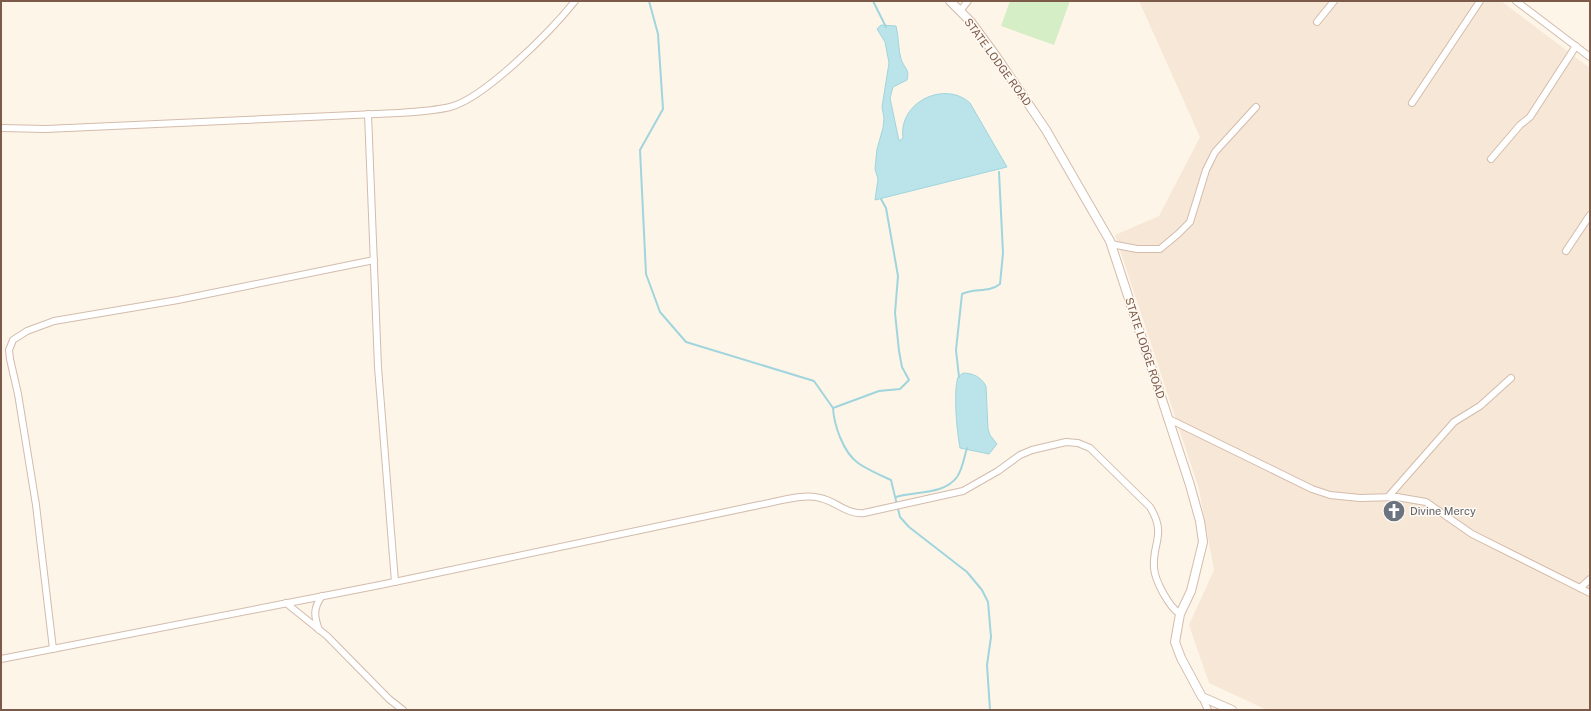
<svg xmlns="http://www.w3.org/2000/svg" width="1591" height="711" font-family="'Public Sans',sans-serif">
<rect width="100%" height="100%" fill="#fef5e9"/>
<polygon fill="#f7e7d6" points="1139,1 1501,1 1590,68 1590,710 1267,710 1209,683 1189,625 1214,570 1199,489 1115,235 1159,216 1200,137"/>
<polygon fill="#d6eec5" points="1010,1 1070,1 1054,45 1001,26"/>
<g fill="#bae4ea" stroke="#a0d5dd">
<path d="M881,25L896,26C899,37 898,49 901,59C904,68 910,69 907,80L893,87L890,98L899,141L903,138C898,102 945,80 970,103L1007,167L875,200L878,179L875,169L877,149L883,128L884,118L882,107L889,63L885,42L877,29Z"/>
<path d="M963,373C973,373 981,377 986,386L988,429L990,435L997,444L989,454L960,448C957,432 953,392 958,377Z"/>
</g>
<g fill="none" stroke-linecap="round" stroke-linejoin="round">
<g stroke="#a0d5dd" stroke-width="2">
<polyline points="649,1 658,34 663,109 640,150 646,274 660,312 686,342 814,381 833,408"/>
<polyline points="873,1 886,27"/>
<path d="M881,199L886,208L898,276L895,313L899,351L902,367L909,380L900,389L879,391L833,408C834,425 843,452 858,463C868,470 880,475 891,480L900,517L909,527L967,572L982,590L988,602L991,637L987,665L990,710"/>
<path d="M959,377L956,350L962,294C974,288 989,293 1000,284L1003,253L999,172"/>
<path d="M896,497C915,491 944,495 957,477C963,468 964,457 967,448"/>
</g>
<g stroke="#d3bcac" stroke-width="8">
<g id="minor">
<polyline points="1516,1 1590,57"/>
<polyline points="960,11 968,1"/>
<polyline points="1317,22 1334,1"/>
<polyline points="1412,103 1480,1"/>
<polyline points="368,114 378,367 395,582"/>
<path d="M1,128L46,129L398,113C415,112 433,111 450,107C485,98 552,30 575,1"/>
<polyline points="1491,159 1520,125 1530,117 1576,46"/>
<polyline points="1111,244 1137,249 1160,249 1178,234 1190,222 1206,170 1215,152 1256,107"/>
<polyline points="1566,251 1590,215"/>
<polyline points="1167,418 1312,489 1330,495 1360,498 1397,497 1426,502 1472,534 1590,593"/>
<polyline points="1388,497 1454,422 1480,406 1511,378"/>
<polyline points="1580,588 1590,579"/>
<polyline points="286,603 327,636 389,699 403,710"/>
<path d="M319,630C314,616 313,608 322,596"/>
<polyline points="53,649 36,505 18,394 10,359 9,350 13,340 27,331 54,321 178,300 374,260"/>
<path d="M1,659L380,585L759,505C776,502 804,493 820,498C836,501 847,515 864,513L963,491L998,471L1020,455L1032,450L1066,442L1078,443L1090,448L1150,507C1167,535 1152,543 1154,568C1155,581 1169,607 1180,614"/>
<polyline points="1202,697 1208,710"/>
</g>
</g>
<g stroke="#d3bcac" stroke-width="10">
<polyline id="tertiary" points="950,1 971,22 996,56 1046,130 1110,241 1190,485 1200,521 1203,542 1191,591 1180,614 1175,642 1181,658 1202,697 1232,710"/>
</g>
<use href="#minor" stroke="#fff" stroke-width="6"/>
<use href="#tertiary" stroke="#fff" stroke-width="8"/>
</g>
<defs>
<g id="church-disc" transform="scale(1.15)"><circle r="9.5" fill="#6b7280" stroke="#fff9f1"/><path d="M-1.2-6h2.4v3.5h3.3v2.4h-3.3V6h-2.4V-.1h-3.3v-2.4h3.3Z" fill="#fff"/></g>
</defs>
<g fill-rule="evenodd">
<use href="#church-disc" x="1394" y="511"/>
</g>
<g text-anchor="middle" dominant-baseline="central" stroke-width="3" stroke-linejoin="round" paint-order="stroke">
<g font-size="11" fill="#7c5a49" stroke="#fff9f1">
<text transform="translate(998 62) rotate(54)">STATE LODGE ROAD</text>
<text transform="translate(1145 348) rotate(72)">STATE LODGE ROAD</text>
</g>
<g font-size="11" fill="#5b616d" stroke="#fff9f1" text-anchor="start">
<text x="1410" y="511">Divine Mercy</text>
</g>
</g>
<rect width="1591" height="711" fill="none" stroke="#7c5a49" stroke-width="4"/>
</svg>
